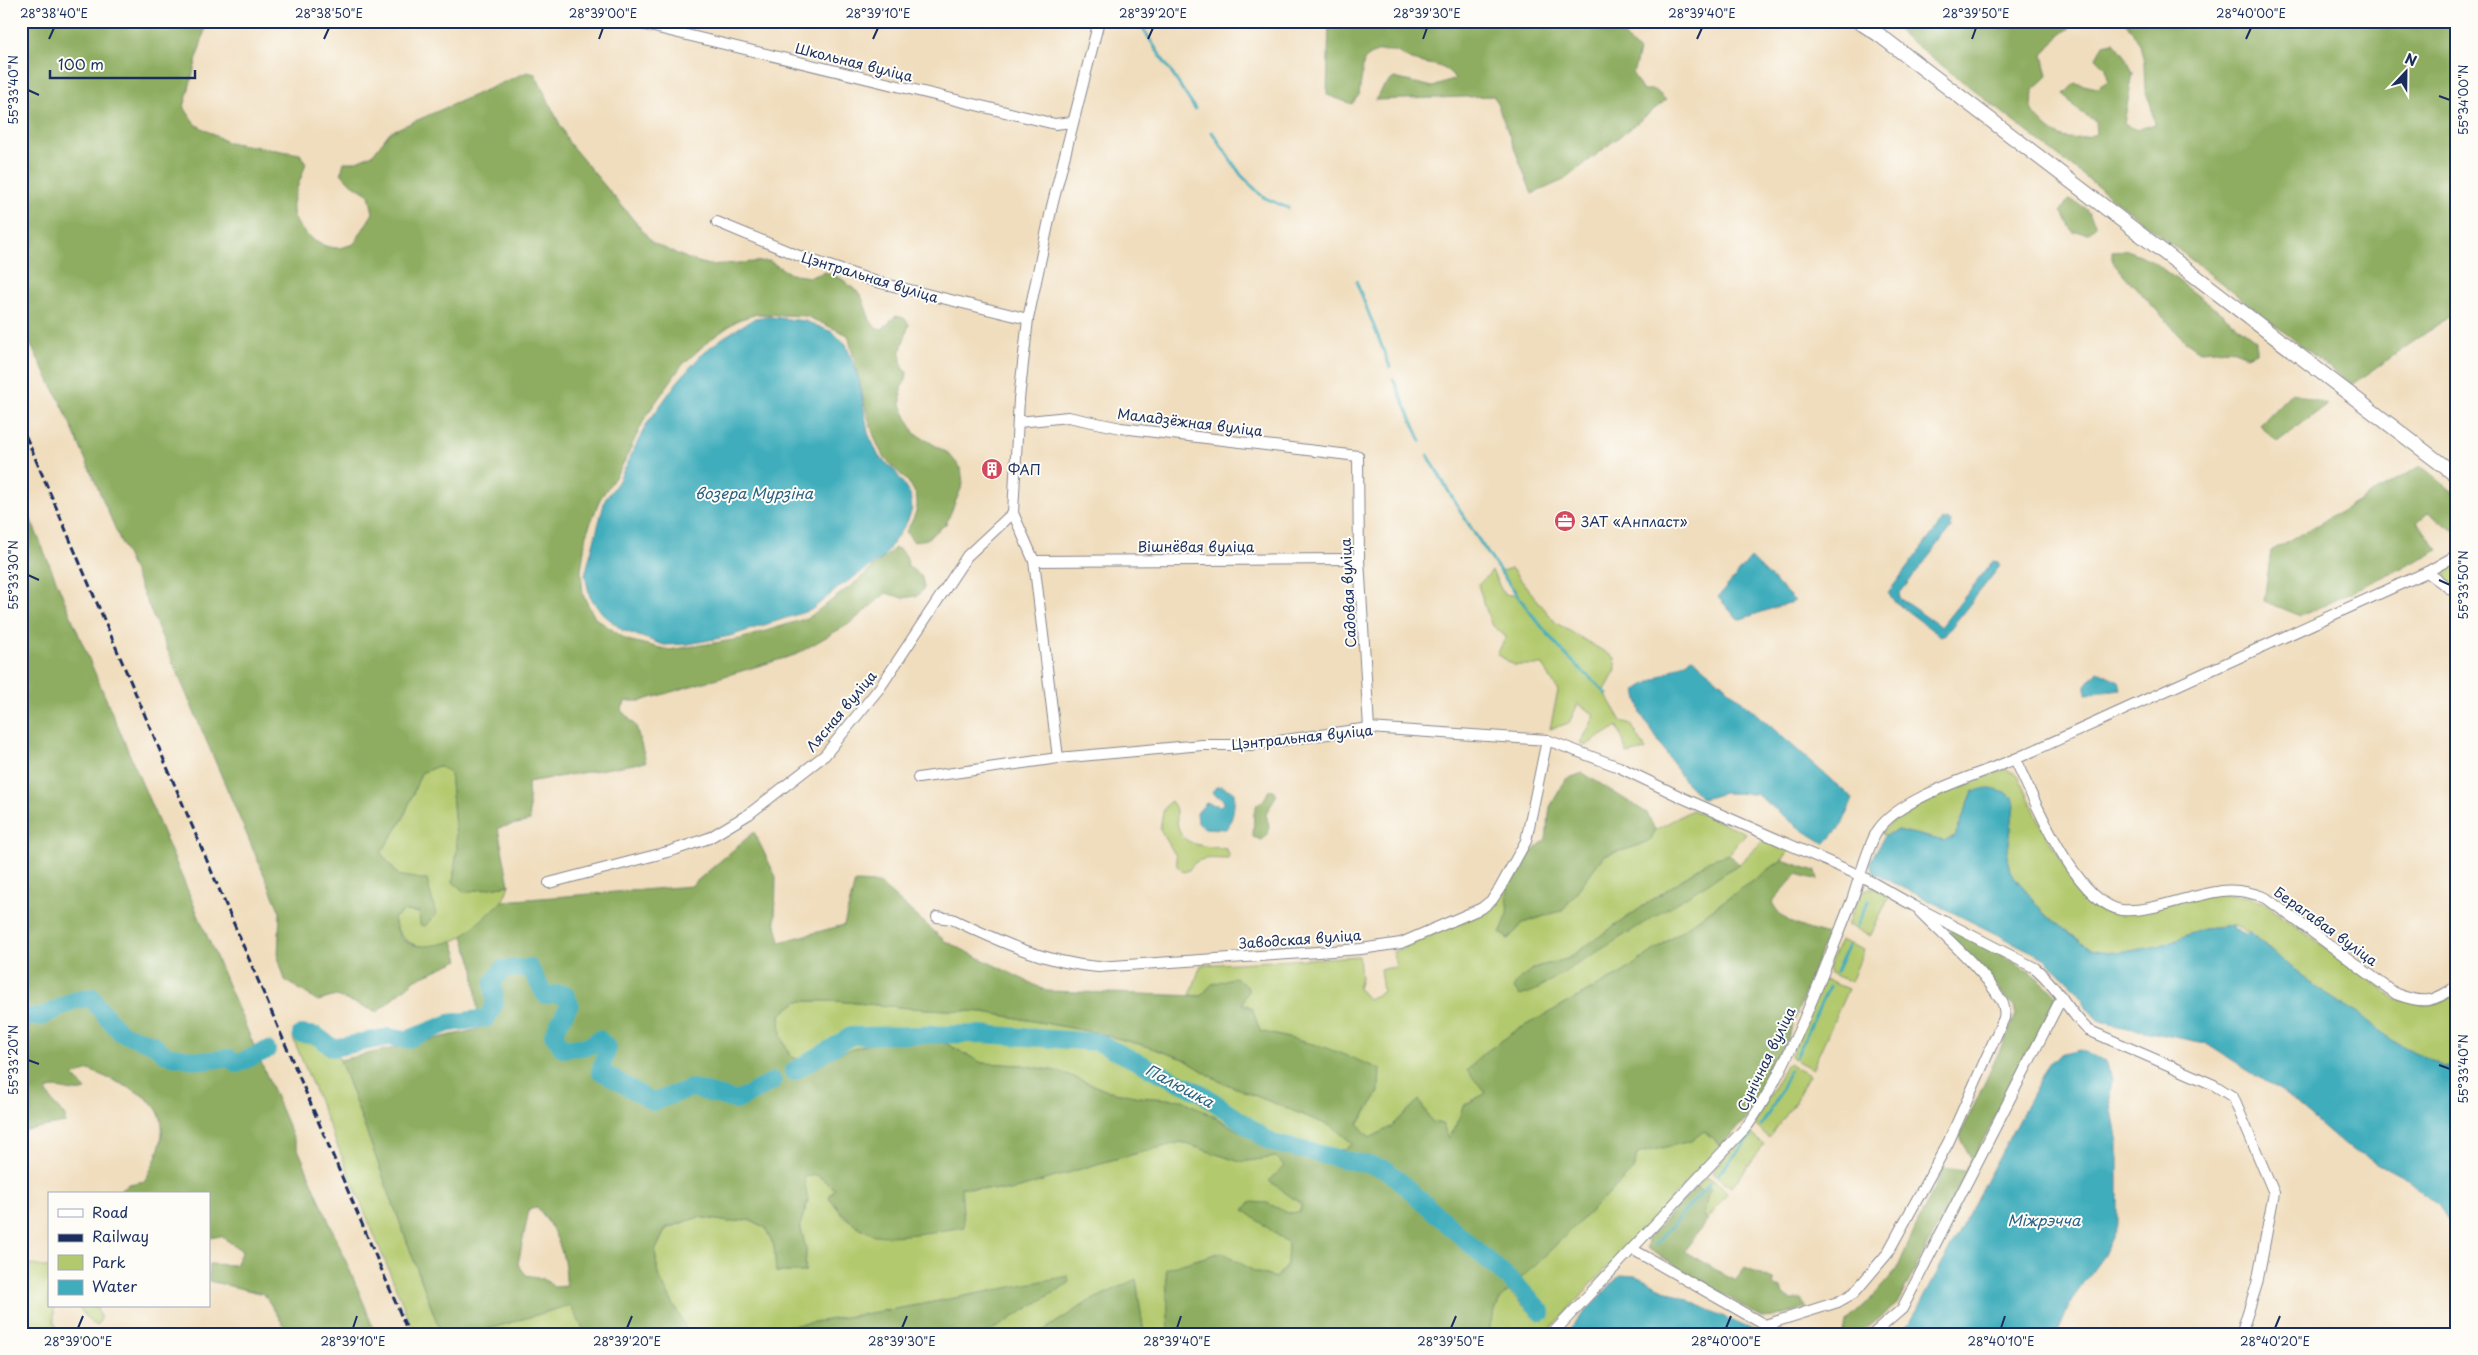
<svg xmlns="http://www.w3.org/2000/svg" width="2478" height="1355" font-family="'Playpen Sans',sans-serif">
<rect width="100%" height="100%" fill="#fdfcf7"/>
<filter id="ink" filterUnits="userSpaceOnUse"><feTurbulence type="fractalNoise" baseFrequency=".02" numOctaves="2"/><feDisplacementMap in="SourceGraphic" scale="10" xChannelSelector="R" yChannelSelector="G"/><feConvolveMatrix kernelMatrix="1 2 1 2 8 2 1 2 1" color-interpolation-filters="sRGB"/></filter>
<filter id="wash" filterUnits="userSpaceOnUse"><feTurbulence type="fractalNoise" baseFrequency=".0096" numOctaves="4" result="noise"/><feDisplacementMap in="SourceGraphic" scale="20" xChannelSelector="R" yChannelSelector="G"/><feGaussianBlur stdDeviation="1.12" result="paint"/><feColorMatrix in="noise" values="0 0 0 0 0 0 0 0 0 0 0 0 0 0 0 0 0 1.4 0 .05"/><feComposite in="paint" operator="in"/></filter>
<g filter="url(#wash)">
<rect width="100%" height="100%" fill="#f0ddbd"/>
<g fill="#b3c96d" stroke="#677c66">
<path d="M2457,561V589C2447,582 2441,577 2448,566Z"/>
<polygon points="1511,568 1556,623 1615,658 1616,670 1604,692 1621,721 1631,724 1646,750 1627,754 1618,726 1585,746 1581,743 1595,715 1578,704 1569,723 1550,729 1558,691 1543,665 1514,665 1497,654 1506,637 1491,624 1478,585 1492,571 1504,595 1514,595 1517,592 1500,572"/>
<path d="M438,766L450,772L457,848L453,882L465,892L509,885C507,890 505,898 501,902C491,914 476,927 464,935C439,953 399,953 394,918L404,911L436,915L398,875L381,853L403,819L421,773Z"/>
<path d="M2005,769L2018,775L2046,835L2078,886L2098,906L2120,913L2221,894L2251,897L2264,903L2395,999C2422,1007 2433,1009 2457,991V1068L2444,1067L2391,1040L2357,1012L2326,995L2248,932L2234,926L2203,929L2159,946L2119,953L2093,950L2046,916L2010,871L2007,858L2014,805L1973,791L1955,836L1944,841L1898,830L1885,835L1881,833L1899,816L1927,801Z"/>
<path d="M1171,801C1177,808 1176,812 1177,820C1178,848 1204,845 1226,849L1229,854L1228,859C1213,859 1197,855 1189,870L1183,872L1177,866L1176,856L1160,829C1162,819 1162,806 1171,801Z"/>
<polygon points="1692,810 1746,833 1729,854 1710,860 1567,959 1536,967 1520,995 1739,864 1763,841 1790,850 1782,860 1622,973 1517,1030 1480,1056 1486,1093 1463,1106 1457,1125 1449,1138 1442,1124 1432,1122 1419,1100 1391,1127 1370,1138 1358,1125 1379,1092 1324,1047 1260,1031 1252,1008 1212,984 1201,996 1190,995 1201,965 1359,956 1361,979 1358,988 1368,999 1383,992 1380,969 1396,967 1393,952 1486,912 1496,903 1508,886 1508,916 1500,933 1508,939 1523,923 1563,910 1604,855 1628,849 1651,840 1655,830"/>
<polygon points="1869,888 1875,888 1889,896 1871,935 1847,925 1859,895"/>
<polygon points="1840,940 1864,950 1851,982 1830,973 1828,968"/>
<polygon points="1826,980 1848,989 1812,1069 1792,1058 1791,1055 1823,981"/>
<polygon points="798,1001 835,1001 909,1008 984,1012 1093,1032 1143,1045 1184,1059 1219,1081 1333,1127 1354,1144 1344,1150 1276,1148 1239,1131 1207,1112 1105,1090 1061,1072 1022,1065 982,1063 947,1044 915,1035 880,1041 806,1063 790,1056 781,1036 780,1015"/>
<path d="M301,1034C321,1036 329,1043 340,1060L436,1320L443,1334H415L293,1038Z"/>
<polygon points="1789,1064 1809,1075 1792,1107 1769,1138 1756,1126 1755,1123 1786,1065"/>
<polygon points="1704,1130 1721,1146 1545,1334 1486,1334 1500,1299 1508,1291 1532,1314 1539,1316 1544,1321 1551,1314 1544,1304 1519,1280 1633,1170 1637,1154 1690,1141"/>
<polygon points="1747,1133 1751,1133 1764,1145 1732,1187 1713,1174 1713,1170"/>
<polygon points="1181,1142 1240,1162 1276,1157 1285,1166 1270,1181 1301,1204 1301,1212 1288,1213 1267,1203 1245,1210 1288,1243 1287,1265 1276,1278 1255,1272 1222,1252 1166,1269 1169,1334 1144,1334 1136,1280 1088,1302 1038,1334 986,1334 1068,1283 1067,1277 913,1306 778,1328 777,1334 689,1334 658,1275 655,1251 666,1229 699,1217 729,1222 748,1220 765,1227 774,1246 776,1272 805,1272 806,1249 800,1225 808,1201 803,1177 817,1175 835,1189 829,1197 844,1217 874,1235 961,1187 1010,1191 1100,1163"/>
<path d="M1705,1178C1714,1178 1723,1186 1727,1193L1708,1219L1704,1216L1707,1196L1696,1187Z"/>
<polygon points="23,1263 49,1268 49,1306 54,1306 54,1321 59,1334 42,1334 24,1317 22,1310"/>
<polygon points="570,1305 586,1334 472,1334"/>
<polygon points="78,1306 96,1306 101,1319 97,1326 89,1321"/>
</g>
<g fill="#8ead60" stroke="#546e5f" fill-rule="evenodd">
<path d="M21,21H207L184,107L195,124L227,142L300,154L306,163C302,176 295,191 293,204C290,227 318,249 339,248C344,247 350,245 354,244L373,213L369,195L349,182L341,173L344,162H354L373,154L390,132L527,72L535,74L569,143L653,243L691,260L709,265L769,261L791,274L809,277L826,272L842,279L861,295L870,320L875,327L882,329L896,316L904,318L909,324C904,344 894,356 907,373L906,380L901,388V405L914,433L948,453L961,468L963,484L946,524L927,539L914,542L906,532C913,519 921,508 915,493C908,476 889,468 881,452C866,423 857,368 848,335L806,316L757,314L738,320L711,339L682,365L646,416L620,470L600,499L586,535L581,571L583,595L595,618L627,640L669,650L740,639L808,618L856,582L895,548C905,550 907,557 908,566L922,577L924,588L917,596L903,598L886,593L852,622L795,655L641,701H626L621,710L636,726L646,762L528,782L530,821L498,828L509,885L465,892L453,882L457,848L450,772L438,766L421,773L403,819L381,853L398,875L427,880L436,915L425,926L420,925L419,912L404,911L394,918C399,953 426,948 453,941L459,960L416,979L377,1012L336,996L318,1001L285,980L278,957L280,912L63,407L21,326Z"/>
<path d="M1329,21H1610L1639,51L1633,74L1642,90H1655L1666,100L1564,180L1532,194L1494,96L1375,100L1384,86L1394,78L1433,87L1455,79C1446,62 1425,66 1410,59C1403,57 1399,51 1392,51C1380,50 1373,52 1364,60L1359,95L1352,104L1327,95Z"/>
<path d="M1888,21H2079L2060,35L2043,55L2048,76L2033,90L2032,111C2051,135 2065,145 2096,134L2095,121L2075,108L2064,94L2075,83L2097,88L2108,81L2106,68L2096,58L2103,44L2114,42L2126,57L2133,73L2124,123L2137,130L2154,124L2151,105L2145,90L2144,63L2140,44L2125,21H2457V311L2352,385L1903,35Z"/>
<path d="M2068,200C2084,203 2089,212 2096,226L2088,233L2073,232L2061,211Z"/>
<polygon points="2127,250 2151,260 2256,340 2256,352 2247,356 2229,349 2200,351 2184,340 2112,262 2112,251"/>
<polygon points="2292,392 2327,405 2277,442 2260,425"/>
<polygon points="2421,466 2457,495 2457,533 2428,513 2417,522 2439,550 2301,616 2264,601 2271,551"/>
<path d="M21,496L86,652L365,1306L375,1334H289L264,1294L209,1281V1264L235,1265L242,1251L221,1236L209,1238V1194H115L129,1184L145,1181C184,1107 153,1097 89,1070L73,1076L86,1090C73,1095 59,1084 46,1090L53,1103L65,1116V1123L21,1131Z"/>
<path d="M1583,773L1647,813L1655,830L1651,840L1628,849L1604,855L1563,910L1523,923L1508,939L1500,933C1511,910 1506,910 1508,888C1510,867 1532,852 1546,839L1550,807L1566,779Z"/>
<polygon points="1269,790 1274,790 1276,796 1266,814 1269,827 1268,835 1262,840 1253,837 1254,813 1257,804 1264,800"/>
<path d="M754,832L776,877L775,920L780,942L844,925L855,882L879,883L945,941L1047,991L1201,996L1212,984L1235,977L1249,988L1242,1004L1252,1008L1260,1031L1324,1047L1380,1069L1379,1092L1358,1124L1370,1138L1391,1127L1419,1100L1432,1122L1442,1124L1449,1138L1457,1125L1463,1106L1486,1093L1467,1071L1480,1056L1517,1030L1622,973L1782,860L1816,871L1818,880L1797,874L1772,902C1782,924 1805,928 1827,935L1785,1045L1750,1114L1721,1146L1704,1131L1691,1141L1637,1154L1633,1170L1500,1299L1486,1334H1169L1166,1269L1222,1252L1255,1272L1276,1278L1287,1265L1288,1243L1244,1210L1250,1202L1267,1203L1288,1213L1300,1212L1301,1204L1269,1181L1285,1166L1276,1157L1240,1162L1181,1142L1100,1163L1010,1191L961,1187L964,1227C947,1230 886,1240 872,1234C853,1226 841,1213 829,1197L835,1189L817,1175L804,1177L808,1201L800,1225L806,1249L805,1272H776L774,1246L765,1227L749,1220L729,1222L699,1217L666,1228L655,1251L658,1275L689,1334H586L570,1305L472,1334H443L436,1320L340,1060L479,1029L474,969L463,936L503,901L691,886ZM798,1001H835L909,1008L984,1012L1093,1032L1143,1045L1184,1059L1219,1081L1333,1127L1353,1144L1344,1150L1276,1148L1239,1131L1183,1100L1139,1097L1105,1090L1061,1072L1022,1065L982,1063L947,1044L915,1035L880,1041L806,1063L790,1056L781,1036L780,1015ZM537,1207C556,1230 567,1256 566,1286L555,1287L542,1278L526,1275L518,1264L529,1210Z"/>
<polygon points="1729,854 1739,864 1534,991 1520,996 1513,988 1520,978 1536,967 1567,959 1710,860"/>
<path d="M1952,930C1987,949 2029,964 2055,995L2041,1030L1897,1304L1860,1334H1844L1846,1322L1870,1300L1897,1269L1943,1168L1964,1171L1971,1159L1960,1136L2016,1015L2014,1006L1949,934Z"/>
<polygon points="1696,1187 1703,1193 1709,1187 1711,1189 1707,1196 1704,1216 1708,1219 1684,1251 1735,1281 1745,1268 1773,1280 1774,1286 1781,1288 1783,1295 1792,1300 1802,1300 1806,1308 1776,1316 1761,1317 1647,1248 1648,1238"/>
<polygon points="1068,1276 1069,1283 986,1334 777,1334 778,1328 913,1306"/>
<polygon points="1136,1279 1144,1334 1038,1334 1088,1302"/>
</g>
<g fill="#3fadbc" stroke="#2d6e8d">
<polygon points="770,317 805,321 832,332 846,344 859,380 868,433 879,457 895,471 910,494 912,509 907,522 882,559 842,585 811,610 730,636 688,644 664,645 622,630 603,614 590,597 585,575 605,500 618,482 646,425 678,381 704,352 724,337 755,318"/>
<polygon points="1948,519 1951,522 1951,528 1900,593 1899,598 1941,627 1993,561 1998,562 2000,566 1946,634 1940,636 1894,601 1888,593 1942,521"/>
<polygon points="1751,558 1795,601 1738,620 1718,597"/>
<polygon points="1693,658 1853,799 1842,825 1825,844 1798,827 1756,794 1723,793 1703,799 1685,782 1641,714 1636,690"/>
<polygon points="2098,671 2119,681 2121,690 2086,694 2086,685"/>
<path d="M1221,786L1234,792C1235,805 1233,819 1226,829L1204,828L1198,823L1197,813L1206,803L1221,806L1224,802L1221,797L1215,796L1212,792L1216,787Z"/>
<polygon points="1987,788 2007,793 2012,797 2014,805 2007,858 2010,871 2046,916 2093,950 2119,953 2159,946 2203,929 2234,926 2233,929 2247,935 2248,932 2326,995 2357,1012 2391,1040 2444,1067 2457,1068 2457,1238 2438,1205 2409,1180 2345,1146 2286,1095 2205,1043 2113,1025 2098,1020 2087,1008 2079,992 2044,958 1874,873 1870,862 1885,835 1898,830 1944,841 1955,836 1973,791"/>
<polygon points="2080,1050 2106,1061 2112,1079 2110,1097 2118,1145 2118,1224 2104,1255 2071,1301 2057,1334 1896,1334 1910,1323 2049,1063 2063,1054"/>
<polygon points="1620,1275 1636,1276 1761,1334 1562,1334 1564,1331 1571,1331 1571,1327"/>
<polygon points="1521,1290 1530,1290 1544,1304 1545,1309 1539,1316 1532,1314 1519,1301"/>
</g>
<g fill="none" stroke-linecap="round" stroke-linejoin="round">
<g stroke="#3fadbc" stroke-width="3">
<polyline points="1138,21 1195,109"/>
<polyline points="1212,132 1241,175 1263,197 1288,208"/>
<polyline points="1356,281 1390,367"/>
<polyline points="1393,379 1421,441"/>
<path d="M1428,455C1464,521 1506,585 1555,643C1570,661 1590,677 1607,694"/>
<polyline points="1857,926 1869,900"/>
<polyline points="1836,972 1848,946"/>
<polyline points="1796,1057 1829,987"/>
<polyline points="1761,1126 1776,1101 1790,1070"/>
<polyline points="1718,1174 1751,1137"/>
<polyline points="1655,1245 1710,1183"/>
</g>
<g stroke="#3fadbc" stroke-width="18">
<polyline points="21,1017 41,1017 73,1001 92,997 97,1006 121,1033 153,1044 166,1055 202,1061 228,1058 237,1064 267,1050"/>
<polyline points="301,1034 317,1036 333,1048 389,1037 406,1040 449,1023 487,1018 495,1003 493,982 503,969 530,968 545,995 565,994 570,1004 553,1034 563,1049 589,1046 599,1039 608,1048 600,1071 653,1102 692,1088 737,1101 773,1081"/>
<polyline points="793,1072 851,1036 980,1034 1097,1042 1203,1094 1272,1143 1386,1169 1521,1290 1542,1312"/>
</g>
</g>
</g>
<g filter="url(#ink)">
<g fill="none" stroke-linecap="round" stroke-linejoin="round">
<g stroke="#86868e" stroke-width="12">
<g id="street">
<polyline points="629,21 1055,124 1072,122"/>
<path d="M1099,21L1052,206L1028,319L1019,399L1013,513L1034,561L1058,758L1202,745H1251L1369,728L1547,740L1619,767L1683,798L1861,876L1914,906L2035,968C2057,986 2068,1011 2088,1030L2214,1085L2233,1097L2274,1193L2257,1284L2241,1334"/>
<polyline points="717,222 799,256 877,282 1028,319"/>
<polyline points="1019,422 1068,417 1121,428 1358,456 1359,559 1369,728"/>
<polyline points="1034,561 1359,559"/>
<polyline points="2427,572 2457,594"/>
<path d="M2015,759C2033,797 2076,904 2122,910C2143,912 2165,904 2185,899C2217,891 2234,885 2266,898L2396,994C2423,1004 2433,1003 2457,986"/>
<polyline points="918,778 1058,758"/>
<polyline points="549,883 671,851 709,838 749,814 825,755 881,686 967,556 1013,513"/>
<path d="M937,917L952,919C998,941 1046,963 1098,967L1361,949L1401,943L1482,908L1492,900L1500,888L1526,841L1547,740"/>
<path d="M1632,1249L1765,1325L1838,1302L1854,1293L1887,1254L1948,1143L2004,1018C2005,1012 2005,1006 2001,1000C1981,967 1947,939 1920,912"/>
<polyline points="1765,1325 1780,1334"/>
<path d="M1552,1334L1748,1125C1792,1061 1823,972 1852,900C1858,883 1869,842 1878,830C1902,795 1983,774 2022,756C2157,695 2292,633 2427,572L2457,555"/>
<polyline points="1873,1334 1902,1309 2062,997"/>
</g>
</g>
<g stroke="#86868e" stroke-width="16">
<polyline id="secondary" points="1858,21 1878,34 2457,476"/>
</g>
<use href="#street" stroke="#fff" stroke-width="10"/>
<use href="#secondary" stroke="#fff" stroke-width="14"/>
<polyline stroke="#1b2f5e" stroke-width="3" stroke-dasharray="8 4" stroke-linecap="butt" points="21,425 409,1334"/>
</g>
</g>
<path fill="none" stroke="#1b2f5e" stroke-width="2" d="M49,39L54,28M324,39L329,28M599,39L603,28M873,39L878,28M1148,39L1153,28M1423,39L1427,28M1697,39L1702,28M1972,39L1976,28M2246,39L2251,28M28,90L39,95M2439,96L2450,100M28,575L39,580M2439,580L2450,585M28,1060L39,1064M2439,1065L2450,1069M78,1328L83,1316M353,1328L357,1316M627,1328L632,1316M902,1328L907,1316M1177,1328L1181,1316M1451,1328L1456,1316M1726,1328L1731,1316M2001,1328L2005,1316M2275,1328L2280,1316"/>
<defs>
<g id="building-disc" transform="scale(1.125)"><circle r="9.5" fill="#d1495b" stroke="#fdfcf7"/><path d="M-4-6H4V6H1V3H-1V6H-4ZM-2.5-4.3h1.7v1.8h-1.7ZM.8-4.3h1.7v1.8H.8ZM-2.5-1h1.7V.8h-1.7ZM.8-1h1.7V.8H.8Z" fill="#fff"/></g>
<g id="office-disc" transform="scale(1.125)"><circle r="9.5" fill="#d1495b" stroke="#fdfcf7"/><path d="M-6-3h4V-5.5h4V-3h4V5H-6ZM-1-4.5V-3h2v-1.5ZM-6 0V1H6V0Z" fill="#fff"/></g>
</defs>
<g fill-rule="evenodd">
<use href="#building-disc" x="992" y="469"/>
<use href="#office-disc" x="1565" y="521"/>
</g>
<g text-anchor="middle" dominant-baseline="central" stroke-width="4" stroke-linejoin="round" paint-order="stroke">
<g font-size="14" fill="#1b2f5e" stroke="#fdfcf7">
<text transform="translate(854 62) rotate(14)">Школьная вуліца</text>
<text transform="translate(870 277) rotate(17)">Цэнтральная вуліца</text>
<text transform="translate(1190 422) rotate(7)">Маладзёжная вуліца</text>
<text x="1196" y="546">Вішнёвая вуліца</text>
<text transform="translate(1348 593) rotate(-93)">Садовая вуліца</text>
<text transform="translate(841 711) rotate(-50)">Лясная вуліца</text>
<text transform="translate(1302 737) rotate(-6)">Цэнтральная вуліца</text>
<text transform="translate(2326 926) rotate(36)">Берагавая вуліца</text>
<text transform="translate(1300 939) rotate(-4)">Заводская вуліца</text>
<text transform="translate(1766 1059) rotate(-64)">Сунічная вуліца</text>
</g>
<g font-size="14" fill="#1b2f5e" stroke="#fdfcf7" text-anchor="start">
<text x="1008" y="469">ФАП</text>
<text x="1581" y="521">ЗАТ «Анпласт»</text>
</g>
<g font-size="15" font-style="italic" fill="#296184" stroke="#fdfcf7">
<text x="754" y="492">возера Мурзіна</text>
<text transform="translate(1180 1085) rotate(28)">Палюшка</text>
<text x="2044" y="1219">Міжрэчча</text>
</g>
</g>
<rect width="2478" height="1355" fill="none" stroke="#fdfcf7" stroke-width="55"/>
<rect x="48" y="1192" width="162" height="115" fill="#fdfcf7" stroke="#a3aaba"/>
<rect x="58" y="1209" width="25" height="8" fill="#ffffff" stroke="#a3aaba"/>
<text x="92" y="1218" font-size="15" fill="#1b2f5e">Road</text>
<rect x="58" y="1234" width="25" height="8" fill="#1b2f5e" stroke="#a3aaba"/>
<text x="92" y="1242" font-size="15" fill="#1b2f5e">Railway</text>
<rect x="58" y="1255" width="25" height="15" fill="#b3c96d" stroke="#a3aaba"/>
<text x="92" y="1268" font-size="15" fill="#1b2f5e">Park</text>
<rect x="58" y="1280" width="25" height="15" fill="#3fadbc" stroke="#a3aaba"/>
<text x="92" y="1292" font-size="15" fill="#1b2f5e">Water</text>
<g transform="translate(2406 72) rotate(22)" stroke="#fdfcf7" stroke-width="4" paint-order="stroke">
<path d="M0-4L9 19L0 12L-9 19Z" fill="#1b2f5e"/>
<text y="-8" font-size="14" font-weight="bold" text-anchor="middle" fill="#1b2f5e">N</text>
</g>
<path d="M50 70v8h145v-8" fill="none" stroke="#1b2f5e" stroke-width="2.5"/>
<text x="58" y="70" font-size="15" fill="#1b2f5e" stroke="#fdfcf7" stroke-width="4" paint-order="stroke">100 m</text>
<rect x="28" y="28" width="2422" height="1300" fill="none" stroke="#1b2f5e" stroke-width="2"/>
<g font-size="12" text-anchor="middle" fill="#1b2f5e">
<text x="54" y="18">28°38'40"E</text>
<text x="329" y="18">28°38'50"E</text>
<text x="603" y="18">28°39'00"E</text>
<text x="878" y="18">28°39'10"E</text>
<text x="1153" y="18">28°39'20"E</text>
<text x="1427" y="18">28°39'30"E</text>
<text x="1702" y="18">28°39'40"E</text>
<text x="1976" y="18">28°39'50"E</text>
<text x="2251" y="18">28°40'00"E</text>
<text transform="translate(14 90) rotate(-90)" y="4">55°33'40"N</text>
<text transform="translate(2464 100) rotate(-90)" y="4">55°34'00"N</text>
<text transform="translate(14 575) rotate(-90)" y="4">55°33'30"N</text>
<text transform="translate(2464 585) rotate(-90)" y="4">55°33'50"N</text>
<text transform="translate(14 1060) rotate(-90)" y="4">55°33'20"N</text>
<text transform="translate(2464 1069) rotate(-90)" y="4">55°33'40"N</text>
<text x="78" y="1346">28°39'00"E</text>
<text x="353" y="1346">28°39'10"E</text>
<text x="627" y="1346">28°39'20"E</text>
<text x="902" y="1346">28°39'30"E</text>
<text x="1177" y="1346">28°39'40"E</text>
<text x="1451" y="1346">28°39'50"E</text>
<text x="1726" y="1346">28°40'00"E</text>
<text x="2001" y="1346">28°40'10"E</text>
<text x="2275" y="1346">28°40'20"E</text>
</g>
</svg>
